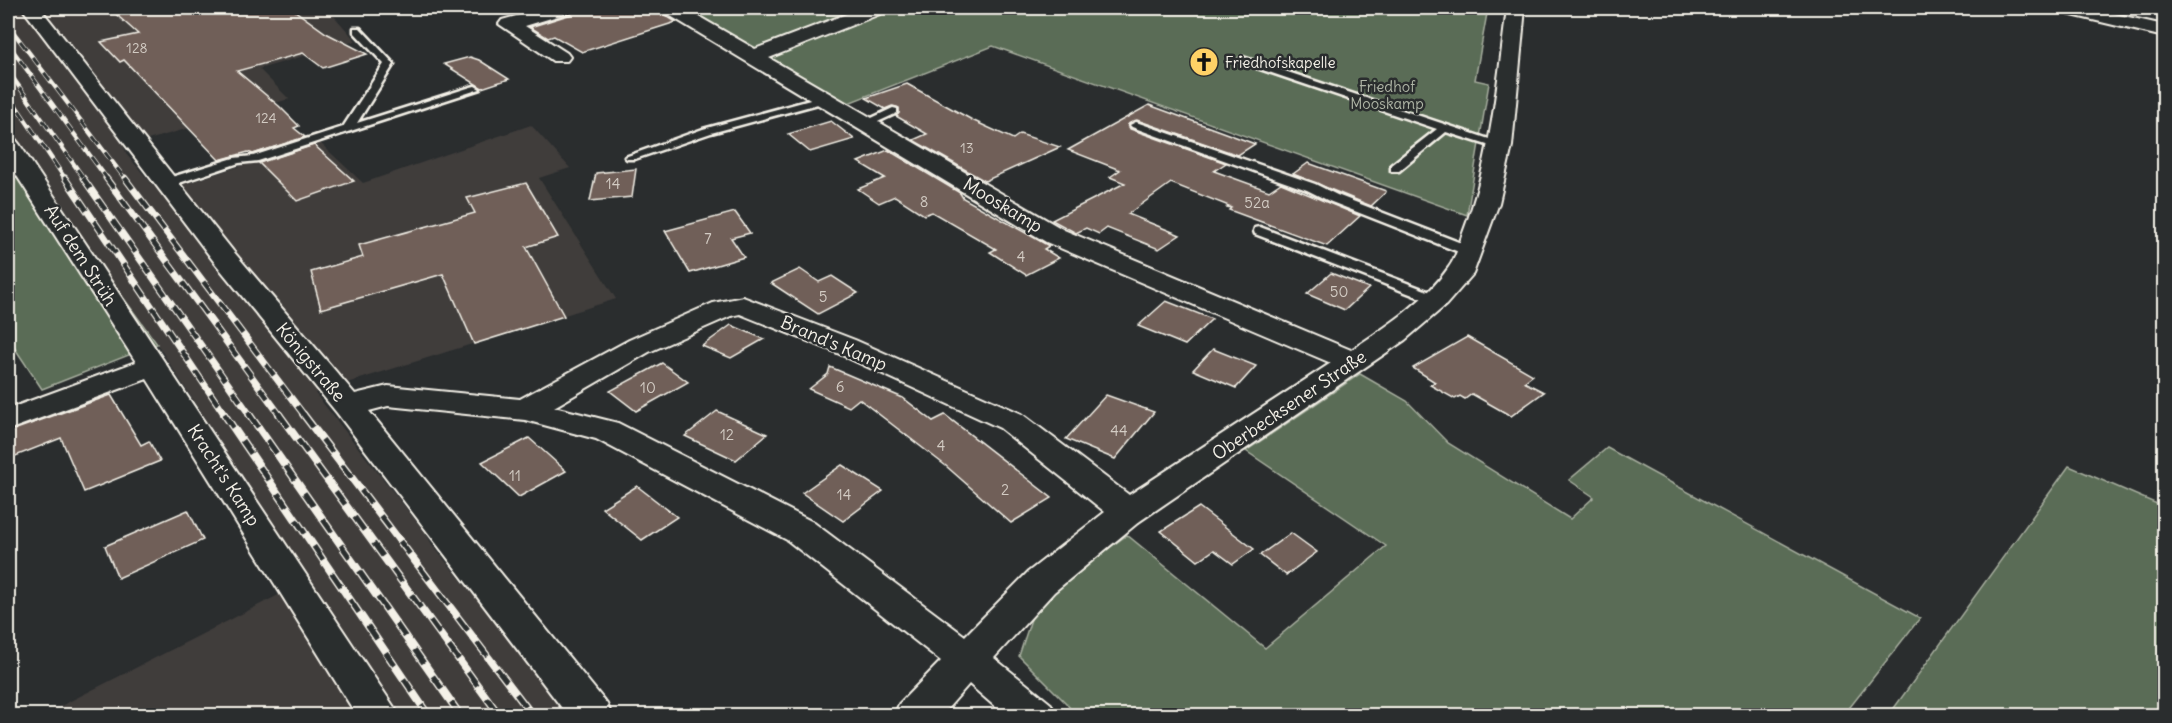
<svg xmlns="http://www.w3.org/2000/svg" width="2172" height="723" font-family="Delius,sans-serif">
<rect width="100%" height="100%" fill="#2a2d2e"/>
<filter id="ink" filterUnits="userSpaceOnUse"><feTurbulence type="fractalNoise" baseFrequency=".0167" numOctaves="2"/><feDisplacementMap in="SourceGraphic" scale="12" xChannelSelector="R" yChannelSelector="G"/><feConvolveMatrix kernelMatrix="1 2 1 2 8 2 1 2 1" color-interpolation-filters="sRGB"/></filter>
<g filter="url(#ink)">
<polygon fill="#3f3c3b" points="8,8 327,8 356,41 259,69 289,99 124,147 127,155 159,192 318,141 363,183 531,125 570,168 539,178 616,299 315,393 425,532 433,546 486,610 565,715 43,715 308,580 157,344 8,139"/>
<g fill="#5a6c56" stroke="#a7ae9f" stroke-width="1.5">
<polygon points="678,8 1488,8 1475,80 1489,83 1467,215 993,46 846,104"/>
<polygon points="21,157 157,344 42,389 8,338 8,161"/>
<polygon points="1360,374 1407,401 1448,443 1570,519 1594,497 1569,480 1607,448 1920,618 1843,716 1075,715 1066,703 1019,656 1037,601 1127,535 1265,648 1386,546 1246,451"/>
<polygon points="2069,466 2164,507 2164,715 1889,715"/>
</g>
<g fill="#705f58" stroke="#f4f1e8" stroke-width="1.5">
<polygon points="109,8 291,8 326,33 367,54 323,68 303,53 237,71 279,106 299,126 294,128 305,137 253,154 248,152 219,160 124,60 120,62 101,42 138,34"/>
<polygon points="575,8 660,8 663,14 676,22 582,52 554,36 548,38 530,27 572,14"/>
<polygon points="470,57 479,60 509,79 482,88 444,64"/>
<polygon points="907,84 974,121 1013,139 1020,134 1060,147 985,181 913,140 927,134 896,116 899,113 899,108 892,106 885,109 866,98"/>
<polygon points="1149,105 1255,144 1238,155 1137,120 1128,125 1130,129 1226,163 1214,171 1269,191 1281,183 1360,216 1327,246 1229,210 1231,208 1227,207 1229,206 1171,183 1128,214 1180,235 1159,249 1107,228 1099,234 1086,228 1076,233 1052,220 1125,183 1110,177 1120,170 1068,150"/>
<polygon points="831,121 854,139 810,152 788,134"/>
<polygon points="314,145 354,181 297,201 259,163"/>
<polygon points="888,150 960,193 963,198 1049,246 1044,249 1059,258 1026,275 990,252 996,249 932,212 924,215 895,196 879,203 858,189 885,178 858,162"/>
<polygon points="1308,163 1386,191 1386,192 1371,206 1293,174"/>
<polygon points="636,169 632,197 590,201 596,173"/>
<polygon points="526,183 558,237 526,247 564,316 474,344 443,274 321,309 311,272 363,257 359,245 475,213 467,198"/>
<polygon points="735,212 750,233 731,238 744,257 690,273 665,231"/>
<polygon points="800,269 819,282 832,276 858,293 818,314 771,283"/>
<polygon points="1331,273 1369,288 1345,310 1307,294"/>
<polygon points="1166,301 1212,319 1185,345 1138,326"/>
<polygon points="731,325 764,339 731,358 702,346"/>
<polygon points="1467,337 1533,375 1524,382 1544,392 1511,416 1472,394 1465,399 1460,396 1455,399 1430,385 1435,382 1413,368"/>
<polygon points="1213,349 1256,366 1236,388 1193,370"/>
<polygon points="662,363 688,382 636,411 610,391"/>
<polygon points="830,367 903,398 933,421 945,415 1052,498 1011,523 946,466 859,399 849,407 809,389 828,374"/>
<polygon points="111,395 141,445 149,441 160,461 84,492 61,438 8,459 8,432"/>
<polygon points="1106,395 1154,412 1115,459 1066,439"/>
<polygon points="717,411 767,434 736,460 685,436"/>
<polygon points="529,438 566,471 519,497 482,462"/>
<polygon points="842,465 883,491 843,521 802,493"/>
<polygon points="637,486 677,517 642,540 602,508"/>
<polygon points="1199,507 1254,549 1233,564 1214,550 1198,561 1161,531"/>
<polygon points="188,510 203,540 118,578 105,546"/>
<polygon points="1291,533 1317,552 1286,575 1260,555"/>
</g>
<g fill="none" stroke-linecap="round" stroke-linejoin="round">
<g stroke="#f4f1e8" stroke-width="5">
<g id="lane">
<polygon points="354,28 360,28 394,64 357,123 471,87 475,86 480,89 258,161 239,163 170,186 162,186 162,180 234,158 253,156 343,127 384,64 354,32"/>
<polygon points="1243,57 1504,144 1506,146 1500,149 1446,132 1399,171 1391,171 1391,165 1437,129 1239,62 1238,60"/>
<polygon points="825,96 830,99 829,101 711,133 635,159 627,159 625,157 703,129"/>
<polygon points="893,108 897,109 897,113 869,126 861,126 859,124"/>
<polygon points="1136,122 1315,184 1337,195 1474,248 1476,251 1469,255 1464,254 1329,201 1307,190 1132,127 1130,125"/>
<polygon points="1260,227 1441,296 1443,299 1441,302 1431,302 1255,234 1254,231 1255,228"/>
</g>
</g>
<g stroke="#f4f1e8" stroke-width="4">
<g id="street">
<path d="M22,8H40L233,251L355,394L388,386L520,399L629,340L713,303L743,297L855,340L1022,414L1129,495L1331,363L1046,242L664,12L662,8H684L755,49L862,8H887L885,12L769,58L1064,230L1351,350C1386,327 1425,302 1449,267C1456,258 1459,244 1463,233C1491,161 1497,84 1507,8H1525L1512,146L1499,203L1473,274L1446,305L1405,340L1140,521L1054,592L994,658L1051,704L1056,716H1006L969,684L941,716H894L899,704L941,661L787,540L596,439L525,420L388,406L369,411L607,704L612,716H568L337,413L215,263ZM740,314L835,352L1000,428L1105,512L1028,572L965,636L813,522L618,423L554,407L649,352L731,316Z"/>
<polygon points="545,8 573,8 571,12 525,26 567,53 570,57 567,61 553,61 499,24 502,20"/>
<polygon points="2057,8 2088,8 2164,25 2164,37 2059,12"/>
<polygon points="8,138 16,140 20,145 400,716 357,716 147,379 8,430 8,409 136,362 8,162"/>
</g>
</g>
<use href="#lane" fill="#2a2d2e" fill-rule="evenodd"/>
<use href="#street" fill="#2a2d2e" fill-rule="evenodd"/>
<g stroke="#f4f1e8" stroke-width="4.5">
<g id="rail-far2">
<polyline points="8,25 126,180"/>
<polyline points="8,44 108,180"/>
<polyline points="8,71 85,180"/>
<polyline points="8,94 66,180"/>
</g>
</g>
<g stroke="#f4f1e8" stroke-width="7">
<g id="rail-far1">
<polyline points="65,178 225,415"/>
<polyline points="83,178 250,415"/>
<polyline points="106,178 280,415"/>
<polyline points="125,178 304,415"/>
</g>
</g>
<g stroke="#f4f1e8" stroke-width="8">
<g id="rail">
<polyline points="224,414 429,716"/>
<polyline points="249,414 461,716"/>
<polyline points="279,414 500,716"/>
<polyline points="303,414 533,716"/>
</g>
</g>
<use href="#rail-far2" stroke="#2a2d2e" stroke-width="3" stroke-dasharray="10" stroke-linecap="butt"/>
<use href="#rail-far1" stroke="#2a2d2e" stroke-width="4.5" stroke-dasharray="13" stroke-linecap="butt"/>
<use href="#rail" stroke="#2a2d2e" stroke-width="5" stroke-dasharray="16" stroke-linecap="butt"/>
</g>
</g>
<defs>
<g id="church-disc" transform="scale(1.5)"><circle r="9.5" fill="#ffd166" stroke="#2a2d2e"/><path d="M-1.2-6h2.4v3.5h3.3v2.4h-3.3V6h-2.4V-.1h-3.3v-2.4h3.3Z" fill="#111"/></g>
</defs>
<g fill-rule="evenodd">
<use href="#church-disc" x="1204" y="62"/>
</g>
<g text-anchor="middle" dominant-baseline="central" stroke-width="5" stroke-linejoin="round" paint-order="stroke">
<g font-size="14" fill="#d3ccc4">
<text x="137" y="48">128</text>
<text x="266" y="118">124</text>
<text x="967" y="148">13</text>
</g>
<g font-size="15" fill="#f4f1e8" stroke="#2a2d2e" text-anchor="start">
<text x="1225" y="62">Friedhofskapelle</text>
</g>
<g font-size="15" fill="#afb5a6" stroke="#2a2d2e">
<text x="1387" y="86">Friedhof<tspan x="1387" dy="17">Mooskamp</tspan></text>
</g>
<g font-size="15" fill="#d3ccc4">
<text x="613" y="183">14</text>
<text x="924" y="201">8</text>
<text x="1257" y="202">52a</text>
<text x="708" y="238">7</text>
<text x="1021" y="256">4</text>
<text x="1339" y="291">50</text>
<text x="823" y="296">5</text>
<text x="840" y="386">6</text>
<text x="648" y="387">10</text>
<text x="1119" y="430">44</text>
<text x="727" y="434">12</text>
<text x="941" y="445">4</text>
<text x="515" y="475">11</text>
<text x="1005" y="489">2</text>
<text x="844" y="494">14</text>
</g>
<g font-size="18" fill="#f4f1e8" stroke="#2a2d2e">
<text transform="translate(1003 205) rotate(31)">Mooskamp</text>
<text transform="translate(81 255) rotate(57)">Auf dem Strüh</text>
<text transform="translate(834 343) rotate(23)">Brand's Kamp</text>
<text transform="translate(311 362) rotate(50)">Königstraße</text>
<text transform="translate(1289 405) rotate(-34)">Oberbecksener Straße</text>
<text transform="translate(224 475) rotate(57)">Kracht's Kamp</text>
</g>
</g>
<rect width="2172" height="723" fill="none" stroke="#2a2d2e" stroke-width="30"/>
<rect x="15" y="15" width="2142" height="693" fill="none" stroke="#f4f1e8" stroke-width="2" filter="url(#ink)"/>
</svg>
